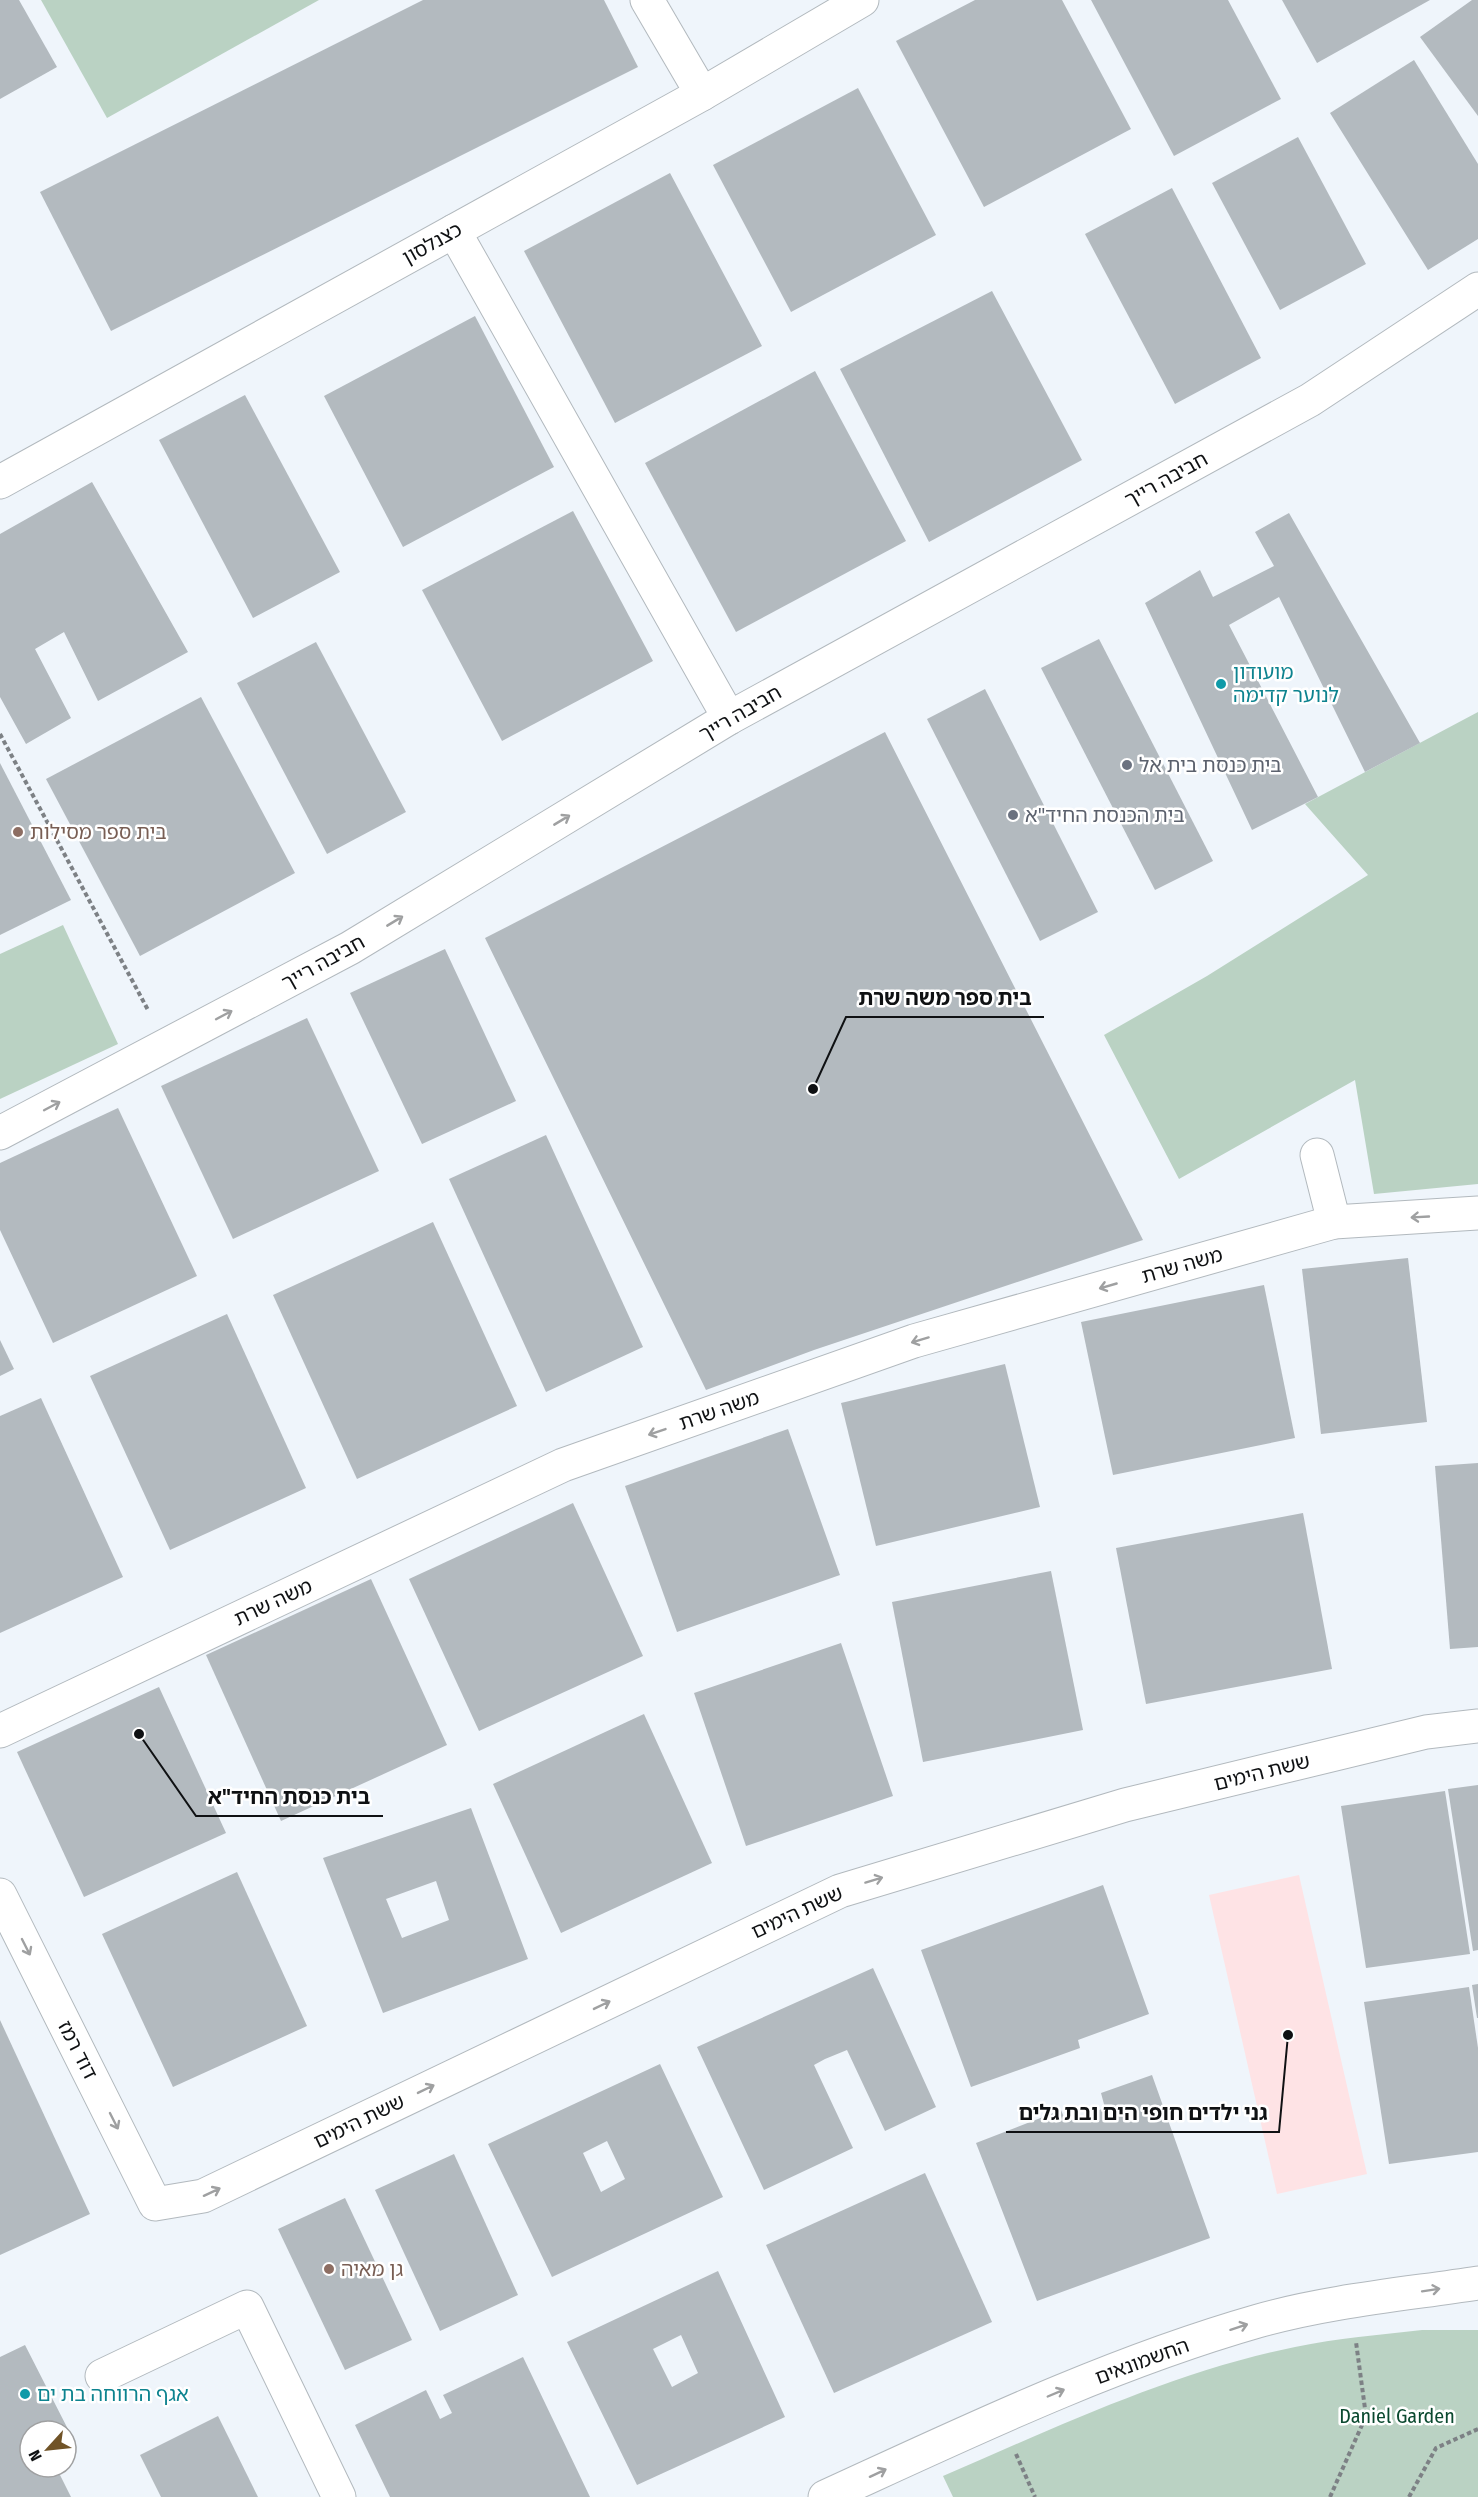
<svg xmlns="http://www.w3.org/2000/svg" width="1478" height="2497" font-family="'Fira Sans Condensed','Noto Sans Hebrew',sans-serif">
<rect width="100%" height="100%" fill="#eff5fb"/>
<polygon fill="#fee3e5" points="1299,1875 1367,2174 1277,2194 1209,1895"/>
<g fill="#bad2c3">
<polygon points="41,0 319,0 107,118"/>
<polygon points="1478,712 1478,1184 1374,1194 1355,1080 1179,1179 1104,1035 1207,976 1368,875 1305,804"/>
<polygon points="63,925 118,1044 0,1099 0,954"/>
<path d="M1422,2330H1478V2497H953L943,2476C1057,2427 1172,2372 1295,2347C1337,2338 1380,2335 1422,2330Z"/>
</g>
<g fill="#b3babf" fill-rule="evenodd">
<polygon points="0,0 19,0 57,67 0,99"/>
<polygon points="423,0 604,0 638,67 111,331 40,192"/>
<polygon points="975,0 1062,0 1131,129 984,207 896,41"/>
<polygon points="1091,0 1228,0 1281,99 1174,156"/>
<polygon points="1282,0 1430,0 1317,63"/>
<polygon points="1472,0 1478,0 1478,116 1420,37"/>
<polygon points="1414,60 1478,164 1478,239 1428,270 1330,113"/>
<polygon points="858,88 936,235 791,312 713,165"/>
<polygon points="1298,137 1366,264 1280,310 1212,183"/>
<polygon points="670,173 762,346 615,423 524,251"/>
<polygon points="1172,188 1261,358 1175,404 1085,234"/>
<polygon points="992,291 1082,460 929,542 840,369"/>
<polygon points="475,316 554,467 403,547 324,396"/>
<polygon points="815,371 906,541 736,632 645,463"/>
<polygon points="245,395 340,572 253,618 159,440"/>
<polygon points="92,482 188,652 98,701 64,632 35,649 71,718 26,744 0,697 0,534"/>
<polygon points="573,511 653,661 502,741 422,590"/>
<polygon points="1289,513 1420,743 1365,772 1279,597 1229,625 1318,797 1252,830 1145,603 1200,570 1213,597 1274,566 1255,532"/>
<polygon points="1099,639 1213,861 1155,890 1041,668"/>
<polygon points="316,642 406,812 327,854 237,683"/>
<polygon points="985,689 1098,912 1040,941 927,719"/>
<polygon points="201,697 295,873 140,956 46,779"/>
<polygon points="885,732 1143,1240 814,1350 706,1390 485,938"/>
<polygon points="0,763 71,900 0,935"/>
<polygon points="445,949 516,1101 422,1144 350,993"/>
<polygon points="307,1018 379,1171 233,1239 161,1086"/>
<polygon points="118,1108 197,1276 53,1343 0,1230 0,1163"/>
<polygon points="546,1135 643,1347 546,1392 449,1179"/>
<polygon points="433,1222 517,1406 357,1479 273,1295"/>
<polygon points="1408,1258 1427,1422 1321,1434 1302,1269"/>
<polygon points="1264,1285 1295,1438 1113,1475 1081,1322"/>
<polygon points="227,1314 306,1488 170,1550 90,1376"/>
<polygon points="0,1340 14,1369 0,1376"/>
<polygon points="1005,1364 1040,1507 876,1546 841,1403"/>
<polygon points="41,1398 123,1577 0,1633 0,1416"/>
<polygon points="788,1429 840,1575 677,1632 625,1486"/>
<polygon points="1478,1463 1478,1647 1450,1649 1435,1466"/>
<polygon points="573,1503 643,1656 479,1731 409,1579"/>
<polygon points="1303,1513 1332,1669 1146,1704 1116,1548"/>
<polygon points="1051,1571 1083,1730 923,1762 892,1602"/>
<polygon points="371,1579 447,1745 281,1821 206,1655"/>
<polygon points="841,1643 893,1796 746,1846 694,1693"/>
<polygon points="159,1687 226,1833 84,1897 17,1752"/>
<polygon points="644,1714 712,1863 561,1933 493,1784"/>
<polygon points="1478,1785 1478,1950 1473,1951 1448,1789"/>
<polygon points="1445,1791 1470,1954 1366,1968 1341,1806"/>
<path d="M471,1808L528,1959L383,2013L323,1858ZM436,1881L449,1920L402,1938L386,1899Z"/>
<polygon points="237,1872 307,2026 173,2087 102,1934"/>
<polygon points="1103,1885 1149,2014 1078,2040 1080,2048 971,2087 921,1950"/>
<polygon points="873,1968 936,2107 885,2131 847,2050 825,2059 814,2065 853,2148 764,2190 697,2047"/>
<polygon points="1478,1984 1478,2018 1477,2018 1472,1985"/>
<polygon points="1469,1987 1478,2048 1478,2152 1389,2164 1364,2002"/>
<polygon points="0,2020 90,2214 0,2255"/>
<path d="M660,2064L723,2197L552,2277L488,2144ZM607,2141L625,2179L601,2192L583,2153Z"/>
<polygon points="1152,2075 1210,2238 1037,2301 976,2143 1061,2110 1066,2122 1105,2108 1101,2093"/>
<polygon points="454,2154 518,2295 440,2331 375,2190"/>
<polygon points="925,2173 992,2322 834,2393 766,2245"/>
<polygon points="345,2198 412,2340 345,2370 278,2229"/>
<path d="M718,2271L785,2417L637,2485L567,2342ZM681,2335L698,2373L672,2387L653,2349Z"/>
<polygon points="25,2345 74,2441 66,2445 66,2431 30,2431 30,2467 56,2467 71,2497 0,2497 0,2357"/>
<polygon points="523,2357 590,2497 390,2497 355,2425 426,2390 440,2419 452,2413 443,2395"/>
<polygon points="218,2416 258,2497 161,2497 140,2455"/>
</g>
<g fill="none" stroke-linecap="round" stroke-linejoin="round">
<g stroke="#b2b9be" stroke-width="35">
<g id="minor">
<polyline points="647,0 702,94"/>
<polyline points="454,231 729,718"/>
<polyline points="0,482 702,94 862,0"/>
<polyline points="0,1133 350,948 729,718 1310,400 1478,289"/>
<polyline points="1317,1155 1334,1222"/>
<polyline points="0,1731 563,1465 914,1341 1334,1222 1478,1213"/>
<polyline points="0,1895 155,2204 203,2196 840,1891 1125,1805 1426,1732 1478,1726"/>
<polyline points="102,2376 247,2307 339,2497"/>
<path d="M825,2497C967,2432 1108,2364 1258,2321C1328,2301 1406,2294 1478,2283"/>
</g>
</g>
<g stroke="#7d8185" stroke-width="4" stroke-dasharray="4.5 3" stroke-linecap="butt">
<polyline points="0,734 148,1010"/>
<polyline points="1016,2454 1035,2497"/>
<polyline points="1330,2497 1366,2416 1356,2342"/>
<polyline points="1409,2497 1436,2448 1478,2429"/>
</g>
<use href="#minor" stroke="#fff" stroke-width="33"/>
</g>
<defs><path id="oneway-shaft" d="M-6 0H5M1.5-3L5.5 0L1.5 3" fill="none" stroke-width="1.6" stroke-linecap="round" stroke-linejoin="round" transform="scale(1.5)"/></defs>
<g stroke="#9fa0a1">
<use href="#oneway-shaft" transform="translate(562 820) rotate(-31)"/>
<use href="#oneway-shaft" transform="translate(395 921) rotate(-31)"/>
<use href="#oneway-shaft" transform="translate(224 1015) rotate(-28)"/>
<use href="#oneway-shaft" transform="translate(52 1106) rotate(-28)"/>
<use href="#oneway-shaft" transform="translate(1420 1217) rotate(177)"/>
<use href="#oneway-shaft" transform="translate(1108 1286) rotate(164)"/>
<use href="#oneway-shaft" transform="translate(920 1340) rotate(163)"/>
<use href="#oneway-shaft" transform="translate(657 1432) rotate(161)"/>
<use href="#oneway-shaft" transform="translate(874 1880) rotate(-17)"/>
<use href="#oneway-shaft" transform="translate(26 1947) rotate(63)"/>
<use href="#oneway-shaft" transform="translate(602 2005) rotate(-26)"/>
<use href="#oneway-shaft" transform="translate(426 2089) rotate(-26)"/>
<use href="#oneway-shaft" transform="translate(114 2121) rotate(63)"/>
<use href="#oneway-shaft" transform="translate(212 2192) rotate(-25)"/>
<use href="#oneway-shaft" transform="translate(1431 2290) rotate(-9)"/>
<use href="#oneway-shaft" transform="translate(1239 2327) rotate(-18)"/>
<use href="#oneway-shaft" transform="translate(1056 2393) rotate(-23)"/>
<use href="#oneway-shaft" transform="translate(878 2473) rotate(-25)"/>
</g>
<g fill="#0f9aa8" stroke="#fff" stroke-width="2">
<circle cx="1221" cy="684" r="6"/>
<circle cx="25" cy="2394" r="6"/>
</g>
<g fill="#6b7280" stroke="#fff" stroke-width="2">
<circle cx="1127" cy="765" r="6"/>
<circle cx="1013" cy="815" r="6"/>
</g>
<g fill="#8d6e63" stroke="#fff" stroke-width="2">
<circle cx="18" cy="832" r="6"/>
<circle cx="329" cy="2269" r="6"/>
</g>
<g text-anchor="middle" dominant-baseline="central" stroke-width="5" stroke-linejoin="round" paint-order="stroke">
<g font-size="20" fill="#0f1113" stroke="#fff">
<text transform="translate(432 243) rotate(-29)">כצנלסון</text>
<text transform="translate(1166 479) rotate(-29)">חביבה רייך</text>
<text transform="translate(740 713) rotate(-30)">חביבה רייך</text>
<text transform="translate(323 962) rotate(-29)">חביבה רייך</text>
<text transform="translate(1182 1265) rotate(-16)">משה שרת</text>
<text transform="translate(719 1410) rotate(-19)">משה שרת</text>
<text transform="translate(273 1602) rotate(-25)">משה שרת</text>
<text transform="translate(1262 1772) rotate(-14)">ששת הימים</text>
<text transform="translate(797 1912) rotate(-25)">ששת הימים</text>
<text transform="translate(78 2050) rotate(63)">דוד רמז</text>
<text transform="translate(359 2121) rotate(-26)">ששת הימים</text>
<text transform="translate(1142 2361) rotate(-20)">החשמונאים</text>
</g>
<g font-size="20" fill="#0d838f" stroke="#fff" text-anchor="start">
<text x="1233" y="672">מועודון<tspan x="1233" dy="23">לנוער קדימה</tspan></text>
<text x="37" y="2394">אגף הרווחה בת ים</text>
</g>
<g font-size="20" fill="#5b616d" stroke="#fff" text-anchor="start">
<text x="1139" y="765">בית כנסת בית אל</text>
<text x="1025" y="815">בית הכנסת החיד"א</text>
</g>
<g font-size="20" fill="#785e54" stroke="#fff" text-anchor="start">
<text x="30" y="832">בית ספר מסילות</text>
<text x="341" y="2269">גן מאיה</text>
</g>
<g font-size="20" fill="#0a492f" stroke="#fff">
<text x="1397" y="2416">Daniel Garden</text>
</g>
</g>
<path fill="none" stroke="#0f1113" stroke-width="2" d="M813 1089L846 1017H1044M139 1734L196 1816H383M1288 2035L1279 2132H1006"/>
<g fill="#0f1113" stroke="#fff" stroke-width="2">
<circle cx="813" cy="1089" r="6"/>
<circle cx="139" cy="1734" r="6"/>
<circle cx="1288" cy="2035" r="6"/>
</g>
<g font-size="21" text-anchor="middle" font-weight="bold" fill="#0f1113" stroke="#fff" stroke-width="5" stroke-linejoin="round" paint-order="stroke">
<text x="945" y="1005">בית ספר משה שרת</text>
<text x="289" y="1804">בית כנסת החיד"א</text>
<text x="1143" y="2120">גני ילדים חופי הים ובת גלים</text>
</g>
<g transform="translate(48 2449) rotate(243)"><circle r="28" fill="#ffffff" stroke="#9fa0a1" stroke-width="1.5"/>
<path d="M0-4.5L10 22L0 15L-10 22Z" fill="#705327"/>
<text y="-9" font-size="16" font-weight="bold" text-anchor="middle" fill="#0f1113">N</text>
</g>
</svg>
